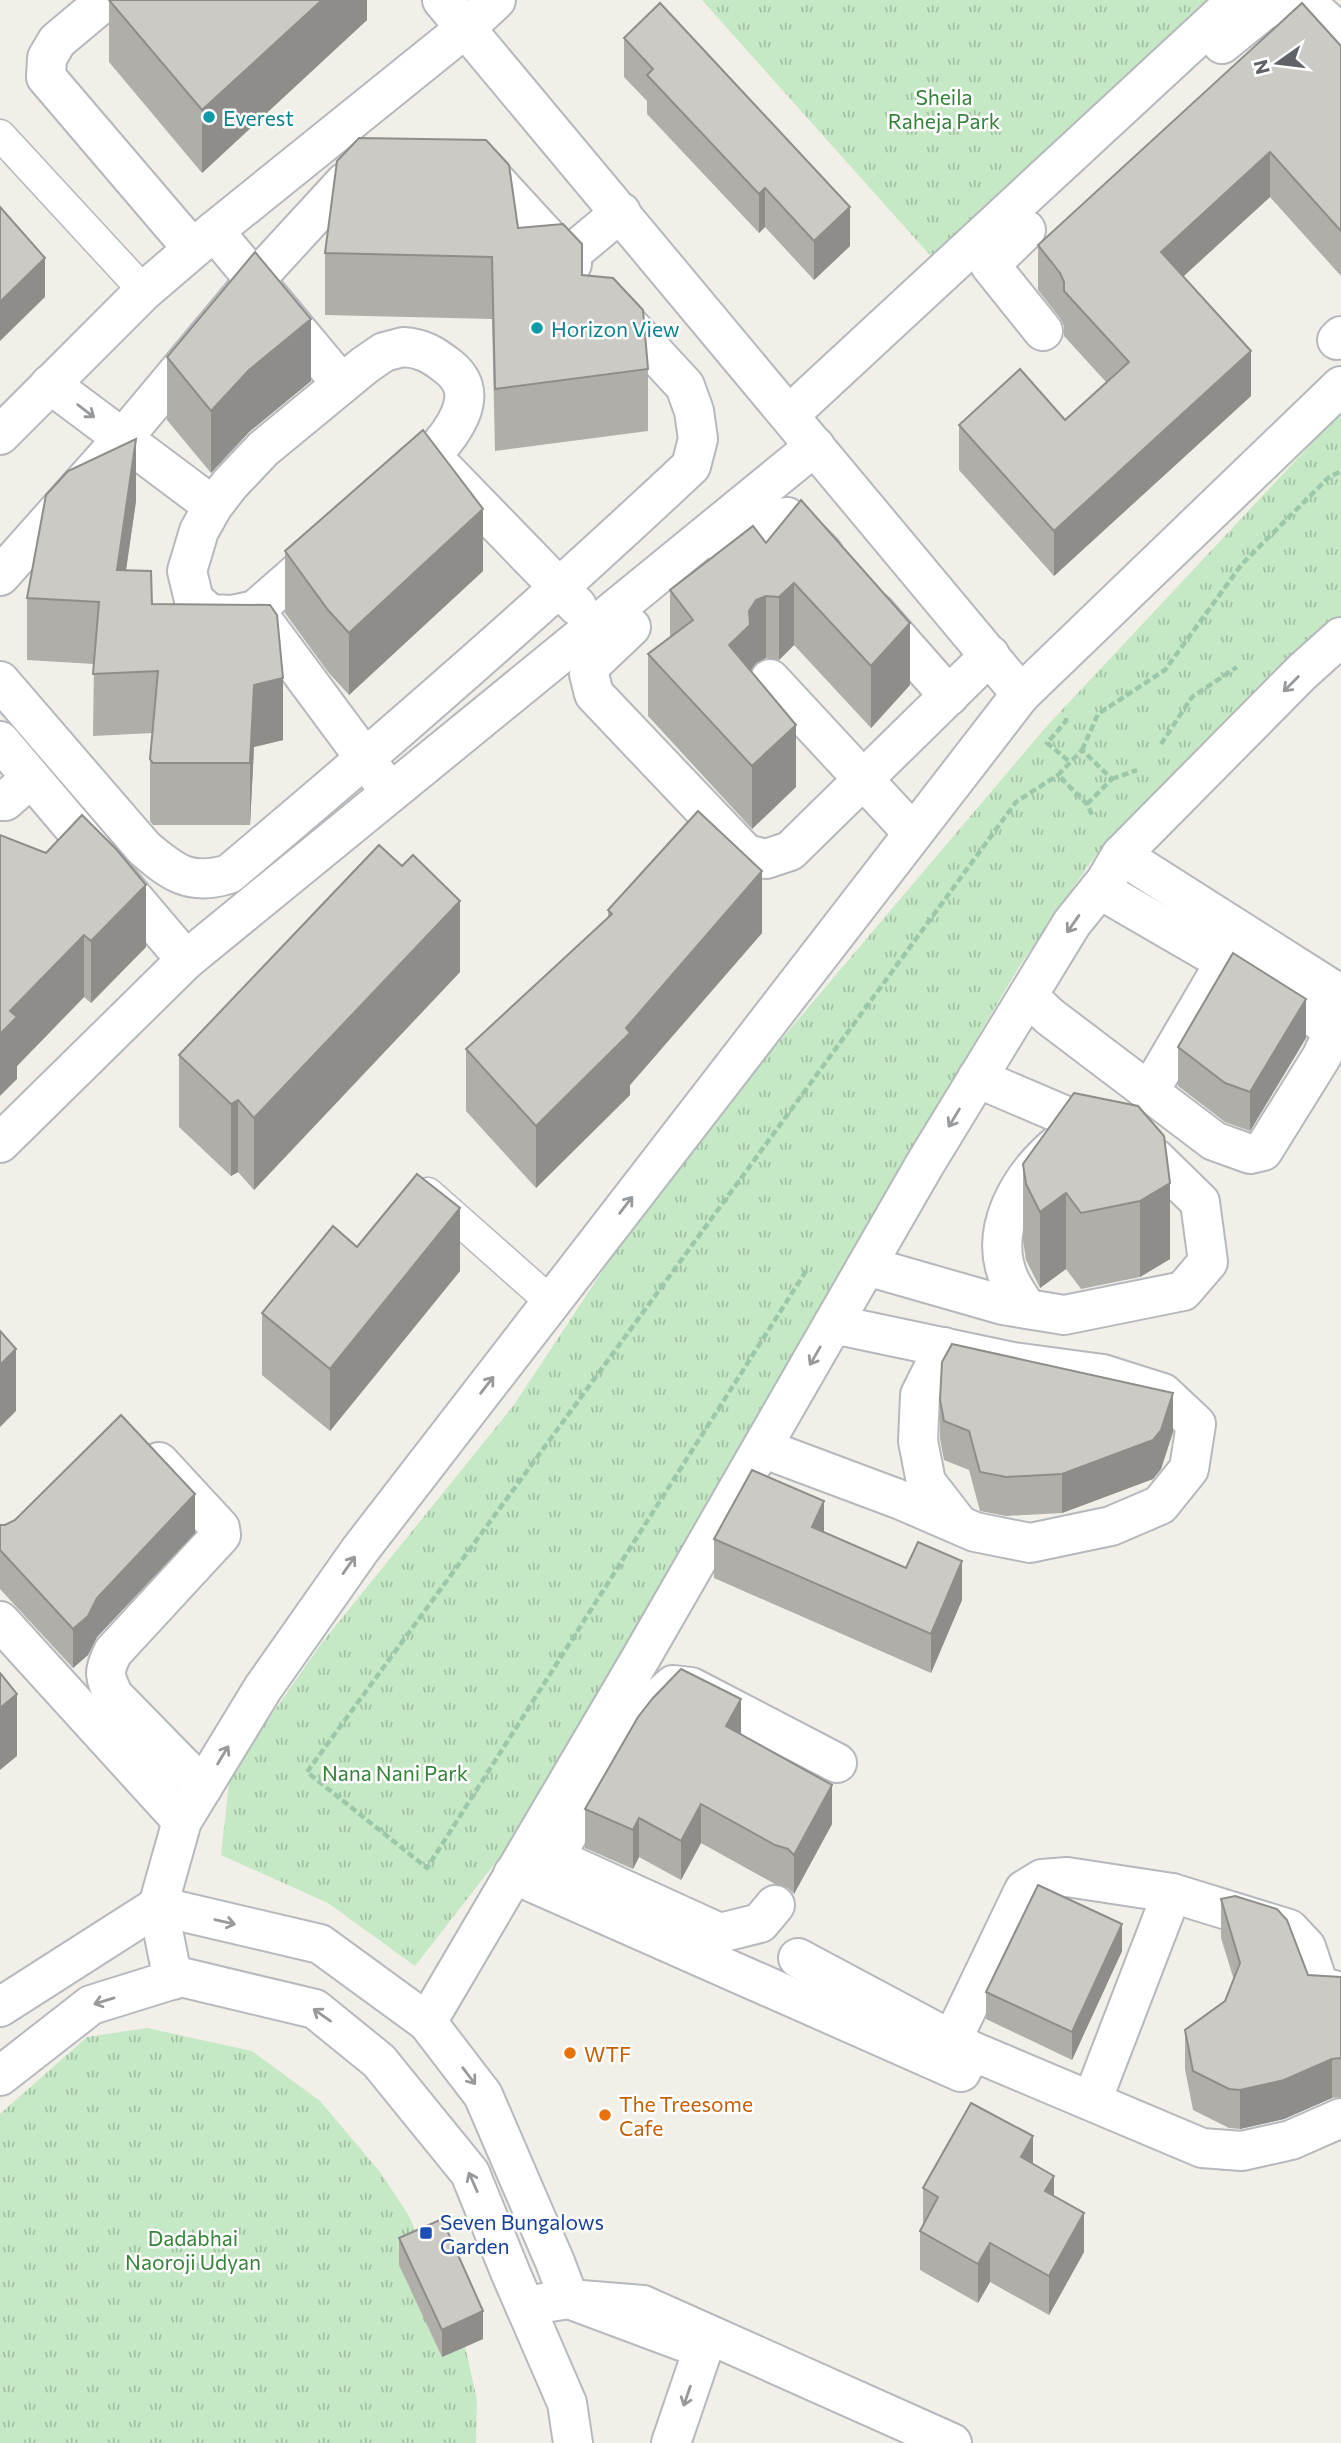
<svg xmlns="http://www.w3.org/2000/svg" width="1341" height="2443" font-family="Commissioner,sans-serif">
<defs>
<pattern id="grass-tufts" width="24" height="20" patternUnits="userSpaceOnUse" patternTransform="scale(1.75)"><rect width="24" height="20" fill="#c5e8c5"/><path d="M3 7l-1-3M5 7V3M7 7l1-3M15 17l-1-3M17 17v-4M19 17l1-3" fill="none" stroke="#a3c0a4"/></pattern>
</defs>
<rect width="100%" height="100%" fill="#f1efe8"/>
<g fill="url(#grass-tufts)">
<polygon points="702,0 1215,0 937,263"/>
<polygon points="1341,412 1341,626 1106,842 1088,866 1017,970 816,1313 652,1604 506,1849 415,1966 328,1903 221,1855 230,1774 321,1644 514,1405 605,1267 701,1134 1046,727"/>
<polygon points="147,2028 252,2051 320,2101 380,2172 409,2216 425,2254 400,2266 442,2357 465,2346 477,2400 476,2443 0,2443 0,2114 87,2037"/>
</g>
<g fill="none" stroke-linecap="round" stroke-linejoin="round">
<g stroke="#b5b8bc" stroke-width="33">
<g id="service">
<polyline points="0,135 144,291"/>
<polyline points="428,1193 551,1302"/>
</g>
</g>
<g stroke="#b5b8bc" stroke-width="42">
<g id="minor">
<polyline points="106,0 57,41 47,58 46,77 180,234 194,248"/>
<polyline points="442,0 1021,694"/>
<polyline points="1303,0 1341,34"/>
<polyline points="1222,44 1264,10 1294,0"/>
<polyline points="476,166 483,167 572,264"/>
<polyline points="1026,230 990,265 1043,331"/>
<polyline points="214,231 341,383"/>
<polyline points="566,258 621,212"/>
<polyline points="1337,340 1341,336"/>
<path d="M403,347C421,348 432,354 446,365C464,378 469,394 460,415C444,452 404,478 376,504C335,539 296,575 255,610L232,615L210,614L194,600L187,571L199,531L213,506L230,484L263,449L365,365L384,352Z"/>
<polyline points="50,384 213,506"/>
<polyline points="789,415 1237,0"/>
<polyline points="0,435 144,291 214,231 467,27 496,0"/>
<polyline points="446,471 577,606"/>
<polyline points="725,548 766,520 787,517 823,553"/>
<polyline points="0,576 123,438 255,280 345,182 375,168"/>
<polyline points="255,610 381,780"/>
<polyline points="875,612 949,696"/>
<polyline points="631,627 592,664 589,674 594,694 746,854 766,859 790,851 990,655"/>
<polyline points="770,679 913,833"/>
<path d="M0,681L144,848C173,873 190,886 229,874C386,742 541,607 691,466L698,439L694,411L685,386L611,306"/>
<polyline points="0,741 186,960"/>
<polyline points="0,801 5,801 31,778"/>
<polyline points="1121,855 1341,995"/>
<polyline points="1028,996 1049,1016 1214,1141 1250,1154 1263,1151 1322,1056 1329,1040 1328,1026 1225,962 1099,889"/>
<polyline points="1149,1092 1225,962"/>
<polyline points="0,1143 186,960 815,446"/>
<polyline points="867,1266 1003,1305 1064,1315 1183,1291 1208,1262 1200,1202 1155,1158 1094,1128 977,1078"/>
<path d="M1027,1309C1021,1300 1015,1291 1010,1281C987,1231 1019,1178 1056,1146"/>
<polyline points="944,1347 920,1395 918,1441 926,1482 957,1522"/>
<polyline points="762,1448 901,1500 975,1532 1030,1543 1111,1526 1160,1505 1189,1469 1196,1424 1163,1393 1103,1374 1013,1362 833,1324"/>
<path d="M159,1462L220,1528L221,1535L113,1652C103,1672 104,1676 114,1696L203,1787"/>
<polyline points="0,1621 182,1821"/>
<polyline points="531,1847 720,1933 760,1923 775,1905"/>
<path d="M555,1858C589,1796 618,1731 673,1685L691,1687L837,1763"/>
<polyline points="513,1874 961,2072 972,2051 1202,2148 1242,2151 1291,2140 1341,2118"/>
<polyline points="798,1958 972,2051"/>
<polyline points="952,2040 1024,1890 1042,1879 1067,1877 1172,1893 1289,1929 1306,1947 1319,1986 1341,1992"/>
<polyline points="1092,2101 1172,1893"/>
<polyline points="525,2306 569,2299 643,2305 952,2443"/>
</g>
</g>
<g stroke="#b5b8bc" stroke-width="42">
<g id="tertiary">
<polyline points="173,1980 158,1906 182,1821 263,1688 360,1550 1021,694 1341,386"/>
<polyline points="427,2022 642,1656 925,1164 1072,923 1105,882 1121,855 1302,672 1341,637"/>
</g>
</g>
<g stroke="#b6babf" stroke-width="42">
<g id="secondary">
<polyline points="0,2007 158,1906 320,1944 427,2022 483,2095 555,2262 569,2299 703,2349 671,2443"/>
<polyline points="0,2076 91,2005 181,1977 315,2009 379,2061 470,2173 511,2274 567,2403 573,2443"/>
</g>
</g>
<g stroke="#9cc7a9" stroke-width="4.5" stroke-dasharray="7 3.5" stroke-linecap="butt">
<polyline points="1066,718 1066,721 1047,743 1070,762"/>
<polyline points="1161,744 1192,697 1237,667"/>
<polyline points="1082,750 1098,714 1165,670 1242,564 1328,478 1341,471"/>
<polyline points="1112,779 1137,770"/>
<polyline points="1087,804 1112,779 1082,750 1058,775 1087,804 1093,817"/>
<polyline points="806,1271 427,1868 307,1772 1016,802 1058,775"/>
</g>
<use href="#service" stroke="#fff" stroke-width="30"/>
<use href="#minor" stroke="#fff" stroke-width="38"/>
<use href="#tertiary" stroke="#fff" stroke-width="38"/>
<use href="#secondary" stroke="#fff" stroke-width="38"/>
</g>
<g fill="#afaea9">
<polygon points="109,0 367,0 367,20 202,173 109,62"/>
<polygon points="624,38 850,246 814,280 765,227 759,233 647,114 647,101 624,77"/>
<polygon points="1341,46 1341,276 1270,197 1183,276 1251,396 1054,576 959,470 959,425 1065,420 1106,382 1064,336 1064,326 1060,318 1038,290 1038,245"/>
<polygon points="518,228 582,275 648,369 648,431 495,451 492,319 325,315 325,253"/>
<polygon points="167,357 311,381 249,432 211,473 167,420"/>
<polygon points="136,501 126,570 152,604 283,740 254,747 250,825 153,825 150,821 150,759 152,733 93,736 94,664 27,660 27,598"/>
<polygon points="766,543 910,685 871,728 794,645 779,660 766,658 756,663 751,671 796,787 752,829 648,716 648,654 670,637 670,590"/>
<polygon points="285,551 483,571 349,695 328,672 285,613"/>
<polygon points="0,835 146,947 91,1003 84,997 17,1066 17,1079"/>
<polygon points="608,910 762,933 630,1085 630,1095 536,1188 466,1111 466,1049 608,917"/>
<polygon points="460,972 254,1190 238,1172 231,1176 179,1127 179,1055"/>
<polygon points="1306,1038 1250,1131 1225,1122 1178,1086 1178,1047"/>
<polygon points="1138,1106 1170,1259 1140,1277 1081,1289 1066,1269 1040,1288 1026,1260 1023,1240 1023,1164"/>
<polygon points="357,1247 460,1271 330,1431 262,1375 262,1313"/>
<polygon points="940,1400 1173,1432 1161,1469 1153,1479 1062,1513 1006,1516 980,1511 969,1470 944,1460 940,1439"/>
<polygon points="15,1520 195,1533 97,1637 88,1655 73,1668 0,1589 0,1525 5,1525"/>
<polygon points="824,1533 962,1600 931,1673 714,1578 714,1539"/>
<polygon points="741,1735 832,1824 794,1894 788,1888 775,1884 701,1843 681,1880 639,1857 633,1869 585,1848 585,1809"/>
<polygon points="1221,1899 1308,1975 1341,1977 1341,2097 1332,2098 1284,2119 1240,2129 1229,2128 1193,2110 1185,2069 1185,2030 1225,2001 1234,1980 1221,1938"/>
<polygon points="1122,1951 1072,2060 986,2019 986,1992"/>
<polygon points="1033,2164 1054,2197 1084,2252 1049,2315 990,2282 978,2303 920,2270 920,2231 923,2225 923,2188"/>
<polygon points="399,2238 483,2339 442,2357 399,2265"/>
</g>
<g fill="#8f8d8a">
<polygon points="322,0 367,0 367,20 202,173 202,110"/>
<polygon points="1270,152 1270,197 1161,297 1161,252"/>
<polygon points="765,188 765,227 759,233 759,194"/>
<polygon points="850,207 850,246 814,280 814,241"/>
<polygon points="45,258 45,297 0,341 0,302"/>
<polygon points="311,319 311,381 249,432 211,473 211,411 249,370"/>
<polygon points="1251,351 1251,396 1054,576 1054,531"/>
<polygon points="136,439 136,501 117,632 117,570"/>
<polygon points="483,509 483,571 349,695 349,633"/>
<polygon points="794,583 794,645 779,660 779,597"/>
<polygon points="766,596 766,658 756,663 750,671 729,645 756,600"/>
<polygon points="910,623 910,685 871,728 871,666"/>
<polygon points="283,678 283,740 254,747 250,825 250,763 254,685"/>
<polygon points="796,725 796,787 752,829 752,766"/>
<polygon points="762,871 762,933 630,1085 630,1095 536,1188 536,1126 626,1028"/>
<polygon points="146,885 146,947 91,1003 91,941"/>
<polygon points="460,901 460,972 254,1190 254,1118"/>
<polygon points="84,935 84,997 17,1066 17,1079 0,1096 0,1034 10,1011"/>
<polygon points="1306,999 1306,1038 1250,1131 1250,1092"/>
<polygon points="238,1100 238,1172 231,1176 231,1104"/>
<polygon points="1170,1183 1170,1259 1140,1277 1140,1201"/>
<polygon points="1066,1193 1066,1269 1040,1288 1040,1212"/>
<polygon points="460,1208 460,1271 330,1431 330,1369"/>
<polygon points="16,1349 16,1411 0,1427 0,1365"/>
<polygon points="1173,1393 1173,1432 1161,1469 1153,1479 1062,1513 1062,1474"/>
<polygon points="195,1494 195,1533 97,1637 88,1655 73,1668 73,1629 97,1598"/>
<polygon points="824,1501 824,1540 812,1527"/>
<polygon points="962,1561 962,1600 931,1673 931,1634"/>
<polygon points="17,1694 17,1756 0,1770 0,1708"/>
<polygon points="741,1699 741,1738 726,1726"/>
<polygon points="832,1785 832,1824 794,1894 794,1855"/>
<polygon points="701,1804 701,1843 681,1880 681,1841"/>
<polygon points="639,1818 639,1857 633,1869 633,1830"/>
<polygon points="1122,1924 1122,1951 1072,2060 1072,2032"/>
<polygon points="1332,2059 1332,2098 1284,2119 1240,2129 1240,2090"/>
<polygon points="1033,2136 1033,2175 1021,2157"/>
<polygon points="1054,2176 1054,2215 1045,2191"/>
<polygon points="1084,2213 1084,2252 1049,2315 1049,2276"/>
<polygon points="990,2243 990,2282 978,2303 978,2264"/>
<polygon points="483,2311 483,2339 442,2357 442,2330"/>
</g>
<g fill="#cccac5" stroke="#8f8d8a" stroke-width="2">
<polygon points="109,0 322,0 202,110"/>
<polygon points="660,3 850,207 814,241 765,188 759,194 647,75 653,69 624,38"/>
<polygon points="1302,3 1341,46 1341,231 1270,152 1161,252 1251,351 1054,531 959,425 1020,369 1065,420 1129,362 1064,291 1064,282 1060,273 1038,245"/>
<polygon points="359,138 486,140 509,165 518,228 563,224 582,244 582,275 613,278 643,310 648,369 495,389 492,257 325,253 337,161"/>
<polygon points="0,207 45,258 0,302"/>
<polygon points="255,252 311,319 249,370 211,411 167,357"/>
<polygon points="423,430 483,509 349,633 328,610 285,551"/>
<polygon points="136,439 117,570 151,571 152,604 270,605 277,615 283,678 254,685 250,763 153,763 150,759 158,671 93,674 99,602 27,598 46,495 68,471"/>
<polygon points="801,500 910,623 871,666 794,583 779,597 766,596 756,600 749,611 750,625 729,645 796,725 752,766 648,654 693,620 670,590 753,526 766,543"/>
<polygon points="698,811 762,871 626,1028 630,1033 536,1126 466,1049 612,914 608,910"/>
<polygon points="82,815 117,850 146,885 91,941 84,935 10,1011 17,1017 0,1034 0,835 46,853"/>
<polygon points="379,845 402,866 413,855 460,901 254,1118 238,1100 231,1104 179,1055"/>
<polygon points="1233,953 1306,999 1250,1092 1225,1083 1178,1047"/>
<polygon points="1074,1093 1138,1106 1164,1136 1170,1183 1140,1201 1081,1213 1066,1193 1040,1212 1026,1184 1023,1164"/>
<polygon points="417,1174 460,1208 330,1369 262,1313 333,1226 357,1247"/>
<polygon points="0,1331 16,1349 0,1365"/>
<polygon points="952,1344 1173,1393 1161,1430 1153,1440 1062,1474 1006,1477 980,1472 969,1431 944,1421 940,1400 942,1362"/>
<polygon points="121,1415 195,1494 97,1598 88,1616 73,1629 0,1550 0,1525 5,1525 15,1520"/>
<polygon points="752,1470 824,1501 812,1527 906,1568 918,1542 962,1561 931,1634 714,1539"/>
<polygon points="681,1669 741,1699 726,1726 832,1785 794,1855 788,1849 775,1845 701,1804 681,1841 639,1818 633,1830 585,1809 638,1717 653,1698"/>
<polygon points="0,1673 17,1694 0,1708"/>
<polygon points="1038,1885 1122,1924 1072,2032 986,1992"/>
<polygon points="1235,1896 1277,1909 1287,1920 1308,1975 1341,1977 1341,2058 1332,2059 1284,2080 1240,2090 1229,2089 1193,2071 1185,2030 1225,2001 1240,1963 1221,1899"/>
<polygon points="971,2103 1033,2136 1021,2157 1054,2176 1045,2191 1084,2213 1049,2276 990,2243 978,2264 920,2231 938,2197 923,2188"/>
<polygon points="442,2219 483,2311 442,2330 399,2238"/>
</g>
<defs><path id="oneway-shaft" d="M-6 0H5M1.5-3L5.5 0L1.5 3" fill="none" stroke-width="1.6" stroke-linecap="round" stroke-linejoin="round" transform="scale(1.75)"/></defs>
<g stroke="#979a9d">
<use href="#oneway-shaft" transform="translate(86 411) rotate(37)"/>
<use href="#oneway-shaft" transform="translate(1291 684) rotate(135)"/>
<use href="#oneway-shaft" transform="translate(1073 924) rotate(125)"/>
<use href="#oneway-shaft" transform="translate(954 1118) rotate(121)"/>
<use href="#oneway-shaft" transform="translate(626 1205) rotate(-52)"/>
<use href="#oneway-shaft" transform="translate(815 1356) rotate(120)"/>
<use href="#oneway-shaft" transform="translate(487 1385) rotate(-52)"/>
<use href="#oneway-shaft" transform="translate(349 1565) rotate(-55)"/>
<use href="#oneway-shaft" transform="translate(223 1755) rotate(-59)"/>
<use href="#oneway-shaft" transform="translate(225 1922) rotate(13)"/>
<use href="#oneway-shaft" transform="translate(104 2001) rotate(163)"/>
<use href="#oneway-shaft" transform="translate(322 2015) rotate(-145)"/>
<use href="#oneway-shaft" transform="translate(469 2076) rotate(53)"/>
<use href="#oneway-shaft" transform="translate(473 2182) rotate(-114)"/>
<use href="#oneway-shaft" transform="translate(687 2396) rotate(109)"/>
</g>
<g fill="#0f9aa8" stroke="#fff" stroke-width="2.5">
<circle cx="209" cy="117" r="7"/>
<circle cx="537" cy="328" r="7"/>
</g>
<g fill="#e8710a" stroke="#fff" stroke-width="2.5">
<circle cx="570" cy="2053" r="7"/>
<circle cx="605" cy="2115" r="7"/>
</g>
<rect fill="#1a4fb4" stroke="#fff" stroke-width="2.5" x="419" y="2226" width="14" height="14" rx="3.5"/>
<g text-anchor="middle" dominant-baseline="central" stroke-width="5" stroke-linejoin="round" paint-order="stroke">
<g font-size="21" fill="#348238" stroke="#fff">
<text x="944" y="96">Sheila<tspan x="944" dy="24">Raheja Park</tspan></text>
<text x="395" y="1772">Nana Nani Park</text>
<text x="193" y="2237">Dadabhai<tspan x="193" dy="24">Naoroji Udyan</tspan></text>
</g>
<g font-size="21" fill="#0d838f" stroke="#fff" text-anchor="start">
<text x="223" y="117">Everest</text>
<text x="551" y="328">Horizon View</text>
</g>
<g font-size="21" fill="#c56008" stroke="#fff" text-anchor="start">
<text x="584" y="2053">WTF</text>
<text x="619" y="2103">The Treesome<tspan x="619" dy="24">Cafe</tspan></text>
</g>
<g font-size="21" fill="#164399" stroke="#fff" text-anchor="start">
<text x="440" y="2221">Seven Bungalows<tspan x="440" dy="24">Garden</tspan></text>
</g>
</g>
<g transform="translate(1278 63) rotate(256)" stroke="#ffffff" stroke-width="5" paint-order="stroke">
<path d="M0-5L12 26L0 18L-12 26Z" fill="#5f6368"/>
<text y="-10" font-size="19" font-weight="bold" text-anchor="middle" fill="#5f6368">N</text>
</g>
</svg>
